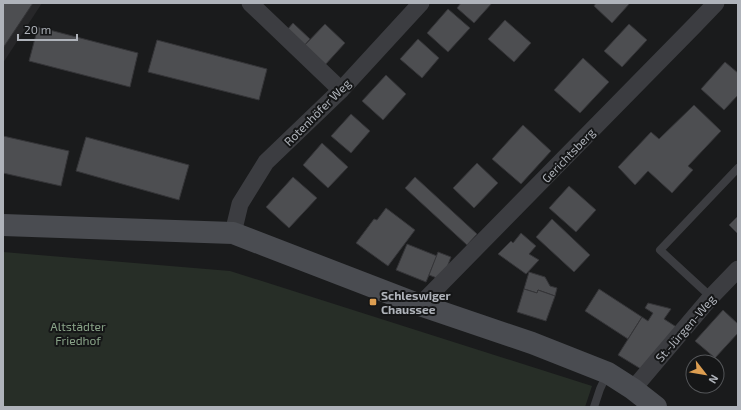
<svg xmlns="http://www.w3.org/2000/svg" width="741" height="410" font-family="'Exo 2',sans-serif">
<rect width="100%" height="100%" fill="#1a1b1c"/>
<polygon fill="#272729" points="3,3 42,3 3,63"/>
<polygon fill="#272e27" points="3,252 230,271 592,386 585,407 3,407"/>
<g fill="#4d4e51" stroke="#353538">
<polygon points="3,3 33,3 3,48"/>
<polygon points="461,3 492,3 474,23 457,8"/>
<polygon points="596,3 630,3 612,23 594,6"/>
<polygon points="448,9 470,28 448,52 427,33"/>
<polygon points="505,20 531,43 514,62 488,39"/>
<polygon points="293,23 310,39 304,46 287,30"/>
<polygon points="325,24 345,43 325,65 304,46"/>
<polygon points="629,24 647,40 622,67 604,51"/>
<polygon points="38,27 138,53 130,87 29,61"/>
<polygon points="418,39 439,58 422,78 400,59"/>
<polygon points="157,40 267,69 259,100 148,72"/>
<polygon points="583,58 609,82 580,113 554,90"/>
<polygon points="725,62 738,73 738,95 724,110 701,89"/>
<polygon points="386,75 406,94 383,120 362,101"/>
<polygon points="694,105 721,131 688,166 693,170 672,193 648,171 635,185 618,167 651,132 659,139"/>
<polygon points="351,114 370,131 351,153 331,136"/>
<polygon points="523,125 551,151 521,184 492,159"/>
<polygon points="3,136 69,151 61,186 3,173"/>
<polygon points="86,137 189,165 179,200 76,171"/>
<polygon points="322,143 348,167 328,188 303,165"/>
<polygon points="477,163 498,183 474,208 453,188"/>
<polygon points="293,177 317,198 289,228 266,207"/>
<polygon points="415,177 477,234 467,245 405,188"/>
<polygon points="569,186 596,210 576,232 549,208"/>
<polygon points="386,208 415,230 388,266 356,243 374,219 377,220"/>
<polygon points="738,216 738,234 729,225"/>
<polygon points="552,219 590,255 574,272 536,237"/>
<polygon points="521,233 536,246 529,254 539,260 526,274 498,254 511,241 513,243"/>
<polygon points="407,244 437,256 426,282 396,270"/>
<polygon points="438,252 451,257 442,280 429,275"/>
<polygon points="529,272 545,277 550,286 557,288 555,296 538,290 537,293 524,289"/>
<polygon points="524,289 537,293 538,290 555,296 546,321 517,312"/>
<polygon points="599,289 642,317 628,339 585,311"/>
<polygon points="648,303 668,308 671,309 664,319 678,328 641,369 618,355 642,317 648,321 653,313 645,308"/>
<polygon points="723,310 738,324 738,333 715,358 695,341"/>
</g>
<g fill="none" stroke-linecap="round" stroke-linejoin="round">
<g stroke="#3c3d41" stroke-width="8">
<polyline points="711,297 660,250 738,168"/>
<polyline points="594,407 600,389 607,374"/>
</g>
<g stroke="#3c3d41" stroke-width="17">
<polyline points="250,3 341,90"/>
<polyline points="233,233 240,204 266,162 341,90 421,3"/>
<polyline points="420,305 694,26 716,3"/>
<polyline points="633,389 711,297 738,269"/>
</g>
<polyline stroke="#4a4c51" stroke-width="22" points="3,225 233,233 420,305 532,343 608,373 633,389 656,407"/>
</g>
<rect fill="#dd9e51" stroke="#151617" stroke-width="1.5" x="369" y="298" width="8" height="8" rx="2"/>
<g text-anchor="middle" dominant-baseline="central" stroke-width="4" stroke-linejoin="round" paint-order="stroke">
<g font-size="12" fill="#afb3ba" stroke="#151617">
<text transform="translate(317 112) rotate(-45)">Rotenhöfer Weg</text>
<text transform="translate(568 155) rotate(-46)">Gerichtsberg</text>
<text transform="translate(685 328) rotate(-49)">St.-Jürgen-Weg</text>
</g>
<g font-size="12" font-weight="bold" fill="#afb3ba" stroke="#151617" text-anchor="start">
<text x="381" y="295">Schleswiger<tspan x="381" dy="14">Chaussee</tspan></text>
</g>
<g font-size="12" fill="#89a388" stroke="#151617">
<text x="78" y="326">Altstädter<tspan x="78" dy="14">Friedhof</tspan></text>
</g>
</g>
<rect width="741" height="410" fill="none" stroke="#afb3ba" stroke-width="8"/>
<g transform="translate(705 374) rotate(121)"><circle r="19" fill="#151617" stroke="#535558"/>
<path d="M0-3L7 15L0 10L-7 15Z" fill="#dd9e51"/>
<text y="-6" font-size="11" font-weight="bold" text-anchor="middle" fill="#afb3ba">N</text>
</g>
<path d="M18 34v6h59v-6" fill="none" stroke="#afb3ba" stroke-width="2"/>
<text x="24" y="34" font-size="12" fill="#afb3ba" stroke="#151617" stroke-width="3" paint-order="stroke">20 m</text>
</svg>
